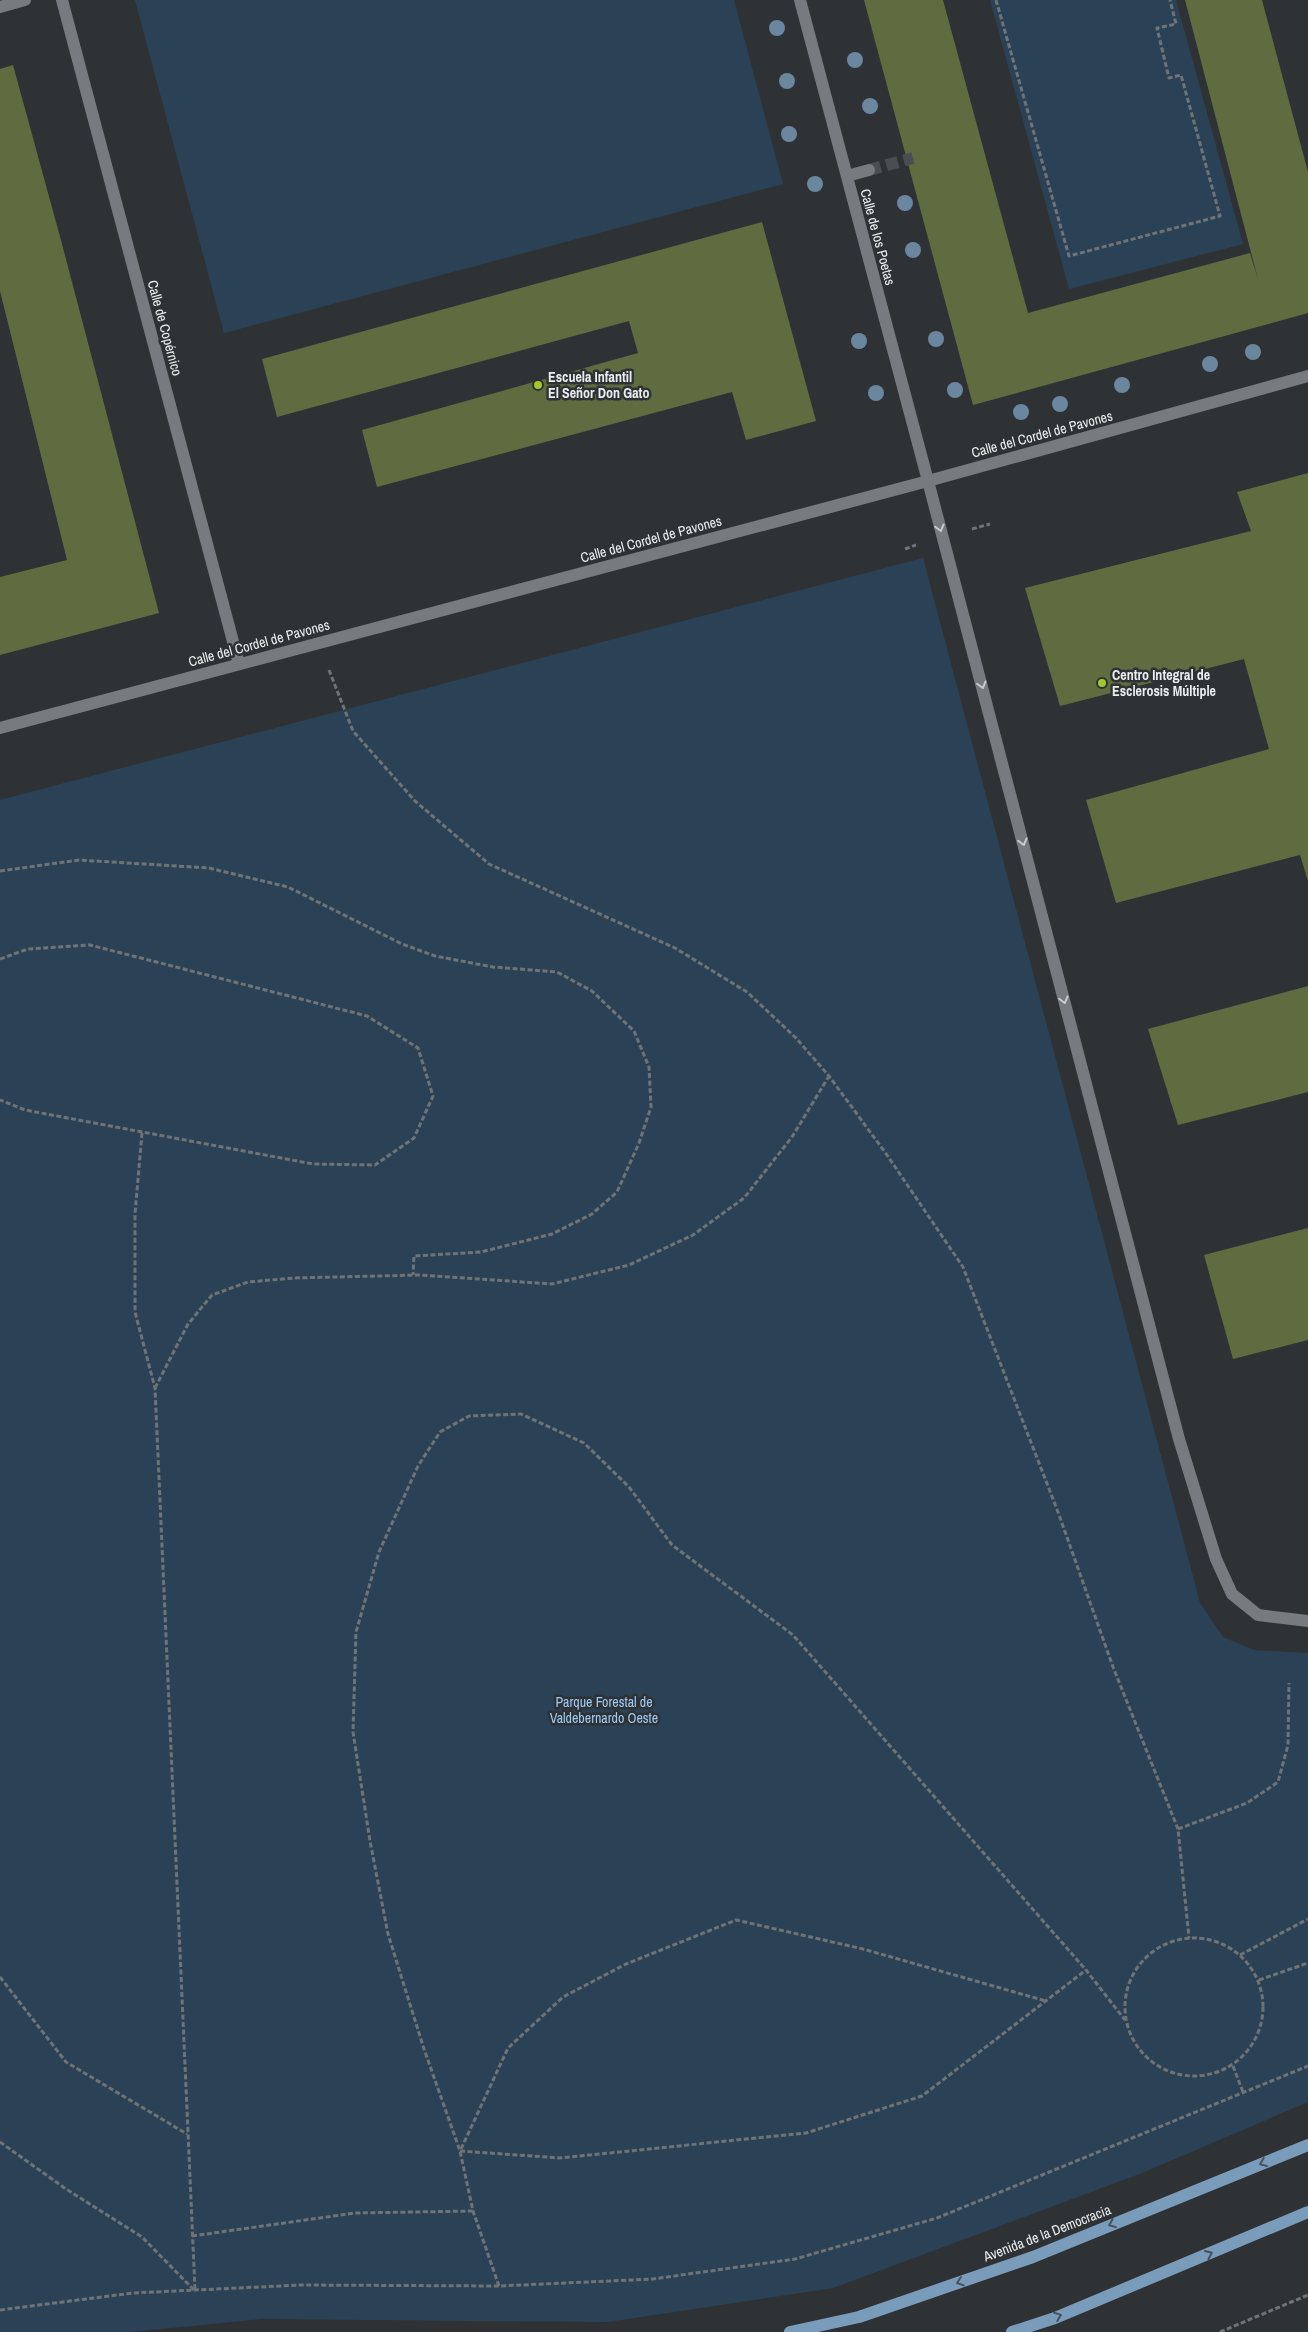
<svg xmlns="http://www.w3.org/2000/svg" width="1308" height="2332" font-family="'Archivo Narrow',sans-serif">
<rect width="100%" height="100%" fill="#2f3235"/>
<g fill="#2b4256">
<polygon points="135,0 734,0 783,184 224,333"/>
<polygon points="990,0 1176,0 1243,244 1069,289"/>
<polygon points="923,558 1200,1603 1223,1637 1254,1650 1308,1653 1308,2102 1142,2173 833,2288 608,2322 261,2319 131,2332 0,2332 0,800"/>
</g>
<g fill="#5e6c40">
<polygon points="864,0 943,0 1028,313 1250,253 1258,279 1185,0 1262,0 1308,172 1308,313 973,405"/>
<polygon points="13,65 62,244 159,613 0,655 0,577 67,560 0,291 0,69"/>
<polygon points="762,222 816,421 746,440 732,392 377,487 362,430 638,353 629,321 277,417 262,359"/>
<polygon points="1308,473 1308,881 1300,855 1116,903 1086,800 1269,749 1244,659 1060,706 1025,588 1251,531 1237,492"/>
<polygon points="1308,986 1308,1092 1178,1125 1148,1029"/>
<polygon points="1308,1228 1308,1340 1233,1359 1204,1255"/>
</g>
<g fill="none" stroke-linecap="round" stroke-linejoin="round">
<polyline stroke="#4b4e51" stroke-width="12" stroke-dasharray="12 6" stroke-linecap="butt" points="869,170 913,158"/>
<g stroke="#707375" stroke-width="3" stroke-dasharray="5 2.5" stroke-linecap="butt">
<polyline points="996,0 1069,256 1220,216 1181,75 1169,78 1157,28 1176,24 1170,0"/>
<polyline points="972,529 990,524"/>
<polyline points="905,549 916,545"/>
<polyline points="329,670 353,731 415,801 489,864 675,948 747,992 796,1038 829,1076 887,1155 963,1267 1058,1512 1113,1667 1178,1829 1189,1938"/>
<polyline points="0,871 79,860 209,868 288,887 402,944 435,956 493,967 557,972 592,991 634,1031 649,1067 651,1107 639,1143 617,1192 592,1214 552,1234 481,1252 414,1256 413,1275"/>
<polyline points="0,959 28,949 90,945 367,1016 418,1048 433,1096 414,1138 375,1165 313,1164 25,1110 0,1100"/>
<polyline points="142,1133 135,1214 135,1312 155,1388 195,2290"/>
<polyline points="155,1388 188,1324 212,1295 248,1282 294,1278 420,1275 552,1284 629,1265 693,1235 744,1198 792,1137 829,1076"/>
<polyline points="1178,1829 1247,1803 1278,1782 1288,1745 1289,1683"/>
<circle cx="1194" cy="2007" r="69"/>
<polyline points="1240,1955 1308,1919"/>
<polyline points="0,1977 66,2062 187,2134"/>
<polyline points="1259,1980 1308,1963"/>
<polyline points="1233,2066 1243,2092"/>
<polyline points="0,2142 66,2189 142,2237 194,2290"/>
<polyline points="461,2149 508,2048 563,1997 626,1964 736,1920 863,1949 1046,2001"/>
<polyline points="460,2151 560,2158 806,2133 922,2096 1086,1970"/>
<polyline points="192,2236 355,2213 473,2211"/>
<polyline points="499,2286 473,2211 460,2151 424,2049 388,1934 370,1841 353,1732 356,1632 379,1552 418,1466 440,1432 469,1416 521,1414 584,1443 629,1487 672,1545 793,1635 1086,1970 1125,2020"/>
<polyline points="0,2310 133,2293 301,2285 499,2286 653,2279 795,2259 937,2218 1308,2066"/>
<polyline points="1220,2332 1308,2295"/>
</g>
<polyline stroke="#777a7e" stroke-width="12" points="928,481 1179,1439 1216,1559 1232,1594 1258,1615 1308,1621"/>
<g stroke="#777a7e" stroke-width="12">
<polyline points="62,0 239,664"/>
<polyline points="800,0 928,481"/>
<polyline points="0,7 25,0"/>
<polyline points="847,176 869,170"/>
<polyline points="0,728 928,481 1308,376"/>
</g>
<g stroke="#7a9cbb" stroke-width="12">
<polyline points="790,2332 859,2317 1033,2257 1308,2145"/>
<polyline points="1012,2332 1055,2318 1308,2212"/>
</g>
</g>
<g fill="#6b869f">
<circle cx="777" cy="28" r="8"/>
<circle cx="855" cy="60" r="8"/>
<circle cx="787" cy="81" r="8"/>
<circle cx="870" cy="106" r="8"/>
<circle cx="789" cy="134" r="8"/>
<circle cx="815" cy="184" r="8"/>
<circle cx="905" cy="203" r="8"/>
<circle cx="913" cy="250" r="8"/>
<circle cx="936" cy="339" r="8"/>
<circle cx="859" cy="341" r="8"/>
<circle cx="1253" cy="352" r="8"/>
<circle cx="1210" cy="364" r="8"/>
<circle cx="1122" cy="385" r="8"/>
<circle cx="955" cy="390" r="8"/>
<circle cx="876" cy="393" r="8"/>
<circle cx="1060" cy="404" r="8"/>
<circle cx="1021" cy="412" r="8"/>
</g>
<defs><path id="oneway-chevron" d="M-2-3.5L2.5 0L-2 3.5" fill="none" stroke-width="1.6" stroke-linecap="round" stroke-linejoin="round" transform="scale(1.25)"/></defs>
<g stroke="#c8cacc">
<use href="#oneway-chevron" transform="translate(940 528) rotate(75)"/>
<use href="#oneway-chevron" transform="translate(982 685) rotate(75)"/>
<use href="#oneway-chevron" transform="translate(1023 842) rotate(75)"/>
<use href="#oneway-chevron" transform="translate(1064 1000) rotate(75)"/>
</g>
<g stroke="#46525d">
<use href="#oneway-chevron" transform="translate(1263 2163) rotate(158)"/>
<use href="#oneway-chevron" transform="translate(1112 2224) rotate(158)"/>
<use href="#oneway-chevron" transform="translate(1209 2254) rotate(-23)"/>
<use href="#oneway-chevron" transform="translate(960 2282) rotate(161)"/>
<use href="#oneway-chevron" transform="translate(1058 2316) rotate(-21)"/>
</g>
<g fill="#a1c92a" stroke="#2f3235" stroke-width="2">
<circle cx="538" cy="385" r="5"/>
<circle cx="1102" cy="683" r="5"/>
</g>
<g text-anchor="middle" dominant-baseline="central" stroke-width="5" stroke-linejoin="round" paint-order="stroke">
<g font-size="14" fill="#ebedee" stroke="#2f3235">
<text transform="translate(878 237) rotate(75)">Calle de los Poetas</text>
<text transform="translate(165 328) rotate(75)">Calle de Copérnico</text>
<text transform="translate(1042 434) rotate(-15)">Calle del Cordel de Pavones</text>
<text transform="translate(651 539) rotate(-15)">Calle del Cordel de Pavones</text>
<text transform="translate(259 643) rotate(-15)">Calle del Cordel de Pavones</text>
<text transform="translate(1047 2233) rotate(-21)">Avenida de la Democracia</text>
</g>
<g font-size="14" font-weight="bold" fill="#ebedee" stroke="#2f3235" text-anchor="start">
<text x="548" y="377">Escuela Infantil<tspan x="548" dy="16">El Señor Don Gato</tspan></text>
<text x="1112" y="675">Centro Integral de<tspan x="1112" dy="16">Esclerosis Múltiple</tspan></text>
</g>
<g font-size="14" fill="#9ccbf5" stroke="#2f3235">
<text x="604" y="1702">Parque Forestal de<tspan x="604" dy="16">Valdebernardo Oeste</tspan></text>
</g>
</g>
</svg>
